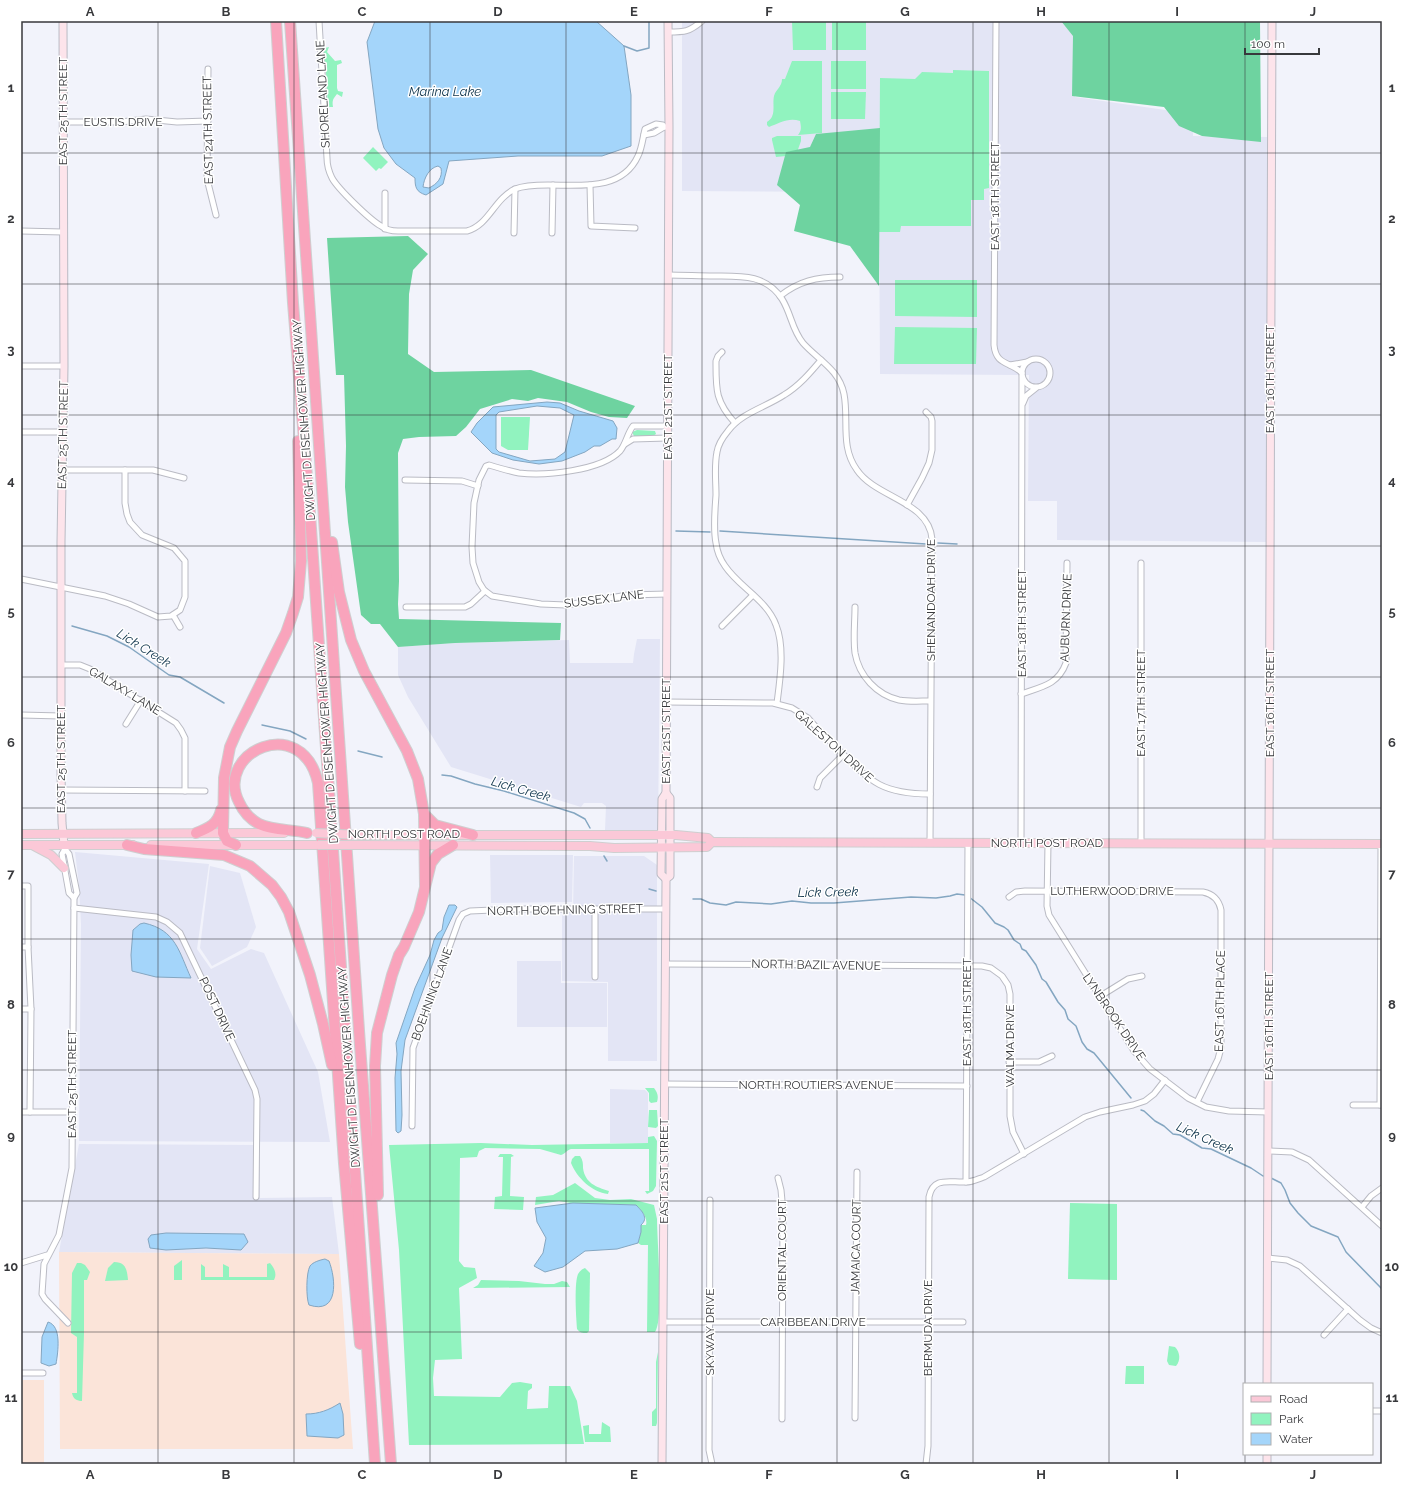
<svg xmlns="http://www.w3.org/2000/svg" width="1403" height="1485" font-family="Raleway,sans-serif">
<rect width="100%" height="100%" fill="#f2f3fb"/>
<g fill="#e3e5f5">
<polygon points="682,21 1061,21 1075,38 1075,97 1193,114 1193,136 1268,137 1267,542 1057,540 1057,501 1028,501 1029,375 880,374 879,192 682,191"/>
<polygon points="637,639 660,639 658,832 616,833 605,830 606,806 602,803 584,803 581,807 451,767 408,697 398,675 398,647 455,643 569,640 570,663 633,663 634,654"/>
<polygon points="75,852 209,864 197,949 211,969 251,949 264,953 318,1072 330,1142 79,1141 81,924 79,885"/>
<polygon points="490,855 573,855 572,902 491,903"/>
<polygon points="574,856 644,856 657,865 657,1061 608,1061 608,982 562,981 562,913 573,913"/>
<polygon points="210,866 240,873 256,927 247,947 212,966 200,948"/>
<polygon points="517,961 561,961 561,983 607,983 607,1027 517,1027"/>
<polygon points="610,1089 645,1090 648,1093 648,1143 610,1143"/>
<polygon points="79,1144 260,1145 260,1198 332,1197 339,1254 59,1252"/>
</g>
<g fill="#fbe4d9">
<polygon points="59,1252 339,1254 353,1449 60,1449"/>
<rect x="21" y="1380" width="23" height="84"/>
</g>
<g fill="#91f3bf">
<polygon points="792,21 826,21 826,50 793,50"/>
<rect x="832" y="21" width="34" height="29"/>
<path d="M329,47L327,52L335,61L341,60L342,63L337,65V88L338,91L343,92L342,97L337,94C333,99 332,100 333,107H328L326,73L323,53L325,48Z"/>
<path d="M792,61H822V133L798,135C802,130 801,127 800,121C789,117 779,123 769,127L767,125V122C777,116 772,105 774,96C776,89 782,87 782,79H785Z"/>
<rect x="831" y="61" width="35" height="28"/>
<polygon points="953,70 989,71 989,188 984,189 984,200 971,200 971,226 901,226 900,232 879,232 880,78 915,79 922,72 953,73"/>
<polygon points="831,92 866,92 865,119 831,119"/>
<polygon points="777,136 801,136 801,141 796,155 776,157 772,140 772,138"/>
<polygon points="373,147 388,162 381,169 379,168 376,171 363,158"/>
<polygon points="895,280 977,280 977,317 895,316"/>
<polygon points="895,327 977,328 976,364 894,364"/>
<polygon points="501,417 530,417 528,450 508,450 501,446"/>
<polygon points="637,430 655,431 656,434 653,436 634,436 632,432"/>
<path d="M645,1088H654C657,1092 659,1096 657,1102L651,1103L649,1101V1093Z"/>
<polygon points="649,1110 657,1110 658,1126 656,1128 648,1127"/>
<path d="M654,1136L657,1141L656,1186L653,1191L647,1194L645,1191H649V1149H571C567,1150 565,1154 561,1155L540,1149L485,1148L479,1151L477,1157L460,1158L459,1261L464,1267L475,1268L477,1278L459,1288L462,1359L435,1360L433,1378L434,1396L500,1397L512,1383L520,1382L532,1384V1388L528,1391L527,1409L548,1408L549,1386H570L577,1401L584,1444L409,1445L399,1250L389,1145L481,1143L532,1145L648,1143V1137Z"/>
<polygon points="500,1154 511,1154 514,1156 511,1157 510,1196 524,1197 523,1210 494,1209 495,1197 502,1196 503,1157 498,1157"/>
<path d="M575,1156H580C583,1160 583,1164 583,1168C585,1183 596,1187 609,1191L608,1194C592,1192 577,1178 571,1163L572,1159Z"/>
<path d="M575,1183L595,1198L610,1200L631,1199L654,1205L657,1219C657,1239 664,1320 655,1332H647L648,1245H641L638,1243L641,1232V1225H646C648,1217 641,1210 636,1205L576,1204L559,1201L535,1205L536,1197L553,1195Z"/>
<polygon points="1070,1203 1117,1204 1117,1280 1068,1279"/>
<polygon points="182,1260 182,1280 174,1280 174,1266"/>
<path d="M114,1262C126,1262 127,1270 128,1280L105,1281L108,1268Z"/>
<path d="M77,1263H81L85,1265L90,1272L87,1280H84V1333L82,1401C77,1401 73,1399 72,1393H77V1337L71,1333L72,1273Z"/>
<path d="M270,1263C275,1269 277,1274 274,1280H201V1264L205,1267V1277H223V1264L229,1267V1277H267V1264Z"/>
<path d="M585,1268L590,1273L589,1331L587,1333C582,1333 580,1333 577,1329C576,1317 574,1284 578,1274C580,1271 582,1269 585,1268Z"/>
<polygon points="481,1280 519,1281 545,1284 554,1284 562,1281 567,1282 570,1287 473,1288 478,1285"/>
<path d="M1169,1346L1175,1347C1180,1352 1181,1360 1176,1366L1169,1365L1167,1361Z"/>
<polygon points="658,1352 657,1423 656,1426 652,1426 652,1412 656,1408 656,1362"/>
<polygon points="1126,1366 1144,1366 1144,1384 1125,1384"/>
<polygon points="602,1422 610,1427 611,1442 585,1442 583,1426 589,1425 589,1434 601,1434"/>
</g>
<g fill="#6ed3a0">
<polygon points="1061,21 1260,21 1261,142 1202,136 1179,126 1164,107 1072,96 1073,36"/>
<polygon points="880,128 879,286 850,246 794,231 800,205 777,185 786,152 810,147 816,134"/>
<polygon points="408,236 428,254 413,270 409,294 408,354 434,372 531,370 635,406 627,418 609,417 591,412 567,402 538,398 528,401 512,399 480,409 466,427 456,436 419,437 403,439 398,453 399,581 398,604 399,619 561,623 560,640 455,643 398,647 380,624 371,624 361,615 348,522 345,487 346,446 344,375 336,375 327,238"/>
</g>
<g fill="#a4d5fa" stroke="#84a6c1" fill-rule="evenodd">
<path d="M375,21H596L624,46L631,95V146L602,156H518L449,161L443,184L426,195C416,192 415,187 415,178L396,164L384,148L378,129L367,42ZM438,166L441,168C443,178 437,184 429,188L423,187C424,178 429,168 438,166Z"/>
<path d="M547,402L560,403L579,411L613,421L617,428L616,439H612L600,446H594L585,452L562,461L539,464L513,460L492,453L471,432L477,423L493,407ZM537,406L560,408L574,415L565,452L555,459L530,461L499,452L496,449V415L499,412Z"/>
<polygon points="449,905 455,905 457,907 442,938 405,1040 401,1071 402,1115 401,1131 398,1133 396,1131 395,1078 397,1054 396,1043 415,988 430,955 434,940 438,933 442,930 444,917"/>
<path d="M144,923C176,930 179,952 191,978L156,977L132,971L131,955L133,930L140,924Z"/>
<path d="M573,1203L636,1205C642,1211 649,1218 641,1225V1232L638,1243L617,1249L585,1251L563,1267L545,1272L534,1266L543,1253L546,1238L537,1222L535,1208Z"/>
<polygon points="166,1233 244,1234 248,1242 241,1250 206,1248 166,1250 150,1248 148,1239 151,1235"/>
<path d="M325,1259L329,1261C336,1279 339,1315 309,1305C306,1298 306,1273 310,1266C313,1262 320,1260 325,1259Z"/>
<path d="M48,1322C62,1326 58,1352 56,1364L49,1366L41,1363L42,1337Z"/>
<path d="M340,1403L343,1414L344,1435L338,1438L307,1436L306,1414C319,1414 329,1410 340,1403Z"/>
</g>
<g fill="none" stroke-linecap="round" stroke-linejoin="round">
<g stroke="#84a6c1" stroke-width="1.5">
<polyline points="624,46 637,51 649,48 649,21"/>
<polyline points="676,531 710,532"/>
<polyline points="720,531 926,544"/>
<polyline points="938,543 957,544"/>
<polyline points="72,626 107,636 129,647 169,675 180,677 224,703"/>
<polyline points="262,725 290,731 306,739"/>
<polyline points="358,751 382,757"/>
<polyline points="442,775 451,776 475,784 504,791 574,813 585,819 590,828"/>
<polyline points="604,856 607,861"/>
<polyline points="649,889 656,891"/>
<polyline points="969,897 982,907 995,923 1004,927 1008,930 1014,940 1020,944 1022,949 1026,951 1036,965 1042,979 1046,982 1058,1002 1065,1010 1068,1019 1076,1026 1082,1042 1087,1049 1094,1053 1131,1098"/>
<polyline points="693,899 701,899 710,903 726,905 736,902 771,904 792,901 811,903 834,903 911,897 936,898 950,896 957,894 965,895"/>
<polyline points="1141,1110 1144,1111 1155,1121 1164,1126 1173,1134 1180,1135 1202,1148 1211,1149 1251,1168 1263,1176 1265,1176"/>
<polyline points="1271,1178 1281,1183 1285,1190 1290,1203 1298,1213 1311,1226 1338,1237 1346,1252 1382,1289"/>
</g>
<g stroke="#babbc4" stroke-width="7">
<g id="street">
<path d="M319,21L327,158C327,165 329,172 332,178C338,189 370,220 381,226C386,230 392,231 398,231H467C489,225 494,199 515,189C525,185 538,185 548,185C581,185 622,191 638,156C642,148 643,137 645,129L656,124L663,125L664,127H669"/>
<path d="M996,21L994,345C996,366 1010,361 1022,373"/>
<path d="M668,32C685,32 689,32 702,21"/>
<polyline points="208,69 207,179 216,215"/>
<polyline points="63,122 121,122 146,119 177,122 208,121"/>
<polyline points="644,135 654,133 664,127"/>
<polyline points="590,185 591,226 635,228"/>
<polyline points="385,193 385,229"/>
<polyline points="21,231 63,232"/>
<polyline points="514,233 515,189"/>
<polyline points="552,233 553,185"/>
<path d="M668,275C684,275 699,276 714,276C740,276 766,274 782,299C791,313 792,330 803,343C818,360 839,369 844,394C849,420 840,447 857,470C876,498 929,501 932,539L930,843"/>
<path d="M780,296C799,281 817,277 840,277"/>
<path d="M722,352L718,356L716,361C716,389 715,401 735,423"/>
<circle cx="1036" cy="373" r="14"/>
<polyline points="1010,365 1027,362"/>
<polyline points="21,366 64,366"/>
<polyline points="1023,403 1026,396 1036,388"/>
<polyline points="21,432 63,432"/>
<polyline points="625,444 633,439 667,438"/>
<polyline points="62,470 153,470 184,478"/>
<polyline points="405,480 462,481 478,486"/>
<polyline points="907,505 922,478 929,463 932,450 932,421 931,417 926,412"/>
<polyline points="21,579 105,596 129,604 158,617 171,616 180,610 185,597 185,561 174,548 142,535 130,522 127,514 125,503 125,470"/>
<path d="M667,594L628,595L566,605L541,604L492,596L484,590L479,582L473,563L472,547L474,503L479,480L486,466L489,465C499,468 509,471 519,473C545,476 601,471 620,451C626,444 627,434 633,426H668"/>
<polyline points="406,607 465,607 471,604 485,591"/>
<path d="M855,607C855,622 853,638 855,653C859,676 877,695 899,700C909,702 920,701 930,701"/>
<polyline points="173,615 180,627"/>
<polyline points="722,626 753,595"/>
<polyline points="62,665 80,665 90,669 176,723 181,730 185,738 185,791"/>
<path d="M1021,694C1041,687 1058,685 1066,663L1067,563"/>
<path d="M666,702L773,703L792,708L808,718C818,730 829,740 840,751C871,783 884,794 930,794"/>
<path d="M777,703C780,680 785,647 776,625C767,600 739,587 725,566C720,559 717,551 716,543C713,528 715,511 716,495C716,481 714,466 717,452C718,445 723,437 728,431C741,413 766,407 784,395C799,386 810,373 821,360"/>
<polyline points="21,715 61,716"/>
<polyline points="126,724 141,700"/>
<polyline points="817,787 820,778 843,755"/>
<polyline points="61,790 205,791"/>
<polyline points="1021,843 1022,376"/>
<polyline points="1048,843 1047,906 1049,915 1134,1051 1150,1069 1188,1098 1206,1107 1229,1111 1268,1112"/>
<polyline points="1141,843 1141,563"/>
<polyline points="64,845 65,849 69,854 77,893 74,898 72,1168 59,1235 44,1264 42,1294 45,1299 68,1323"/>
<polyline points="65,849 62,854 69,893 74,898"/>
<polyline points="21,886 28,886 28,947 31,1009 30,1112"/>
<path d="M1009,897L1016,892L1025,891L1203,892C1213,894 1219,900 1221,910V1048L1218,1059L1197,1102"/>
<polyline points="74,908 156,917 167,922 180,933 255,1090 257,1099 256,1197"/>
<polyline points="21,947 28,947"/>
<polyline points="665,964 982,966 991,968 1002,976 1008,985 1010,994 1010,1116 1013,1132 1024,1154"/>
<polyline points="595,977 595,909"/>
<polyline points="1099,997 1128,979 1142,976"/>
<polyline points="21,1009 31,1009"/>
<polyline points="1009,1062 1039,1062 1052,1056"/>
<polyline points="665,1084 967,1086"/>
<polyline points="1353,1105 1382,1105"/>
<polyline points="1380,1105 1381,844"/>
<polyline points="21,1112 72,1112"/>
<polyline points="412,1126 413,1048 459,920 463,914 470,911 516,909 666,909"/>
<polyline points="1268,1151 1292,1152 1309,1160 1382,1226"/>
<polyline points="778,1178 781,1190 783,1212 782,1419"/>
<polyline points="966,1182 968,843"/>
<polyline points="710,1200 709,1450 712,1464"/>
<polyline points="1362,1207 1371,1196 1382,1188"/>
<polyline points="1268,1258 1287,1260 1300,1266 1360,1320 1371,1328 1382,1333"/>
<polyline points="21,1263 47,1255"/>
<polyline points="663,1322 963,1322"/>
<polyline points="1324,1335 1348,1309"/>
<polyline points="21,1373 43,1373"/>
<polyline points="1372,1411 1382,1411"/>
<polyline points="855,1418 857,1172"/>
<path d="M926,1464L928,1446L929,1197C933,1176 950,1183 966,1182C972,1182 978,1179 984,1177L1085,1117L1100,1112L1133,1105L1145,1101L1154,1094L1165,1080"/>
</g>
</g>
<g stroke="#babbc4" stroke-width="9">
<g id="secondary">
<polyline points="63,21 64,366 61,542 61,772 62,823 64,845"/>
<polyline points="666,879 661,874 662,799 666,793 669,127 668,21"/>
<polyline points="1267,1384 1272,21"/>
<polyline points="662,1464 666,881 666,879 670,876 670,798 666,793"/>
<polyline points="1267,1464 1267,1454"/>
</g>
</g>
<g stroke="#cfcfd0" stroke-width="10">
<g id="primary">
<polyline points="21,834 284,833"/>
<polyline points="362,835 676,835 708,838 712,842"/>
<polyline points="21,845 133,845"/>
<polyline points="151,845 318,845"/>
<polyline points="362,845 590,846 614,848 707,847 712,842 714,842 1382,844"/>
<polyline points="34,846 51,855 64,868"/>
</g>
</g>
<g stroke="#cfcfd0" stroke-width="12">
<g id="highway">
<polyline points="276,21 293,303 310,514 375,1464"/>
<polyline points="290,21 360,1045 391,1464"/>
<polyline points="332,542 339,592 351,640 364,671 407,751 418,779 424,814 425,886"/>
<polyline points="424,814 435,825 473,835"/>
<path d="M196,833C209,828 218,824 221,810"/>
<path d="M307,833C292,829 274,831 259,824C250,819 243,811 239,802C214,752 302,712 318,783L344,1163L360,1344"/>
<polyline points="127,845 144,849 224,855 250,866 272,885 281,897 289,912 310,975 323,1024 332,1065"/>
<polyline points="236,845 227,841 223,833 224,778 230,747 237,731 286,633 293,613 298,597 301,561 298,441"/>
<polyline points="378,1195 375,1066 377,1033 392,975 399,955 404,947 419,912 431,863 438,854 453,845"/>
</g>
</g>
<use href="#street" stroke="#fff" stroke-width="5"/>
<use href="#secondary" stroke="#fde4eb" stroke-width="7"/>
<use href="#primary" stroke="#fbc8d7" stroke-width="8"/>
<use href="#highway" stroke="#f9a4bc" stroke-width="10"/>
<g stroke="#cfcfd0" stroke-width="10" stroke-linecap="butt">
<g id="primary-bridge">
<polyline points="316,833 362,835"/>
<polyline points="318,845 362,845"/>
</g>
</g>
<use href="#primary-bridge" stroke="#fbc8d7" stroke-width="8"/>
</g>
<path fill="none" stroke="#38393c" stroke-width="1" stroke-opacity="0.55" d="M158,21V1464M294,21V1464M430,21V1464M566,21V1464M702,21V1464M837,21V1464M973,21V1464M1109,21V1464M1245,21V1384M21,153H1382M21,284H1382M21,415H1382M21,546H1382M21,677H1382M21,808H1382M21,939H1382M21,1070H1382M21,1201H1382M21,1332H1382M1245,1454V1464"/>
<g text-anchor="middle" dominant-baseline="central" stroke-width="3" stroke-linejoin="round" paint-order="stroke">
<g font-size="12" fill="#38393c" stroke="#fff">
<text transform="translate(323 94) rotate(-93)">SHORELAND LANE</text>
<text transform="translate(63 111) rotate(-90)">EAST 25TH STREET</text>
<text x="123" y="122">EUSTIS DRIVE</text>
<text transform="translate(208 130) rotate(-91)">EAST 24TH STREET</text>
<text transform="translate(995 196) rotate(-90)">EAST 18TH STREET</text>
<text transform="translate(1270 379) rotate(-90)">EAST 16TH STREET</text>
<text transform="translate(668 407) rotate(-90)">EAST 21ST STREET</text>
<text transform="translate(304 420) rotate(-94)">DWIGHT D EISENHOWER HIGHWAY</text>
<text transform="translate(63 435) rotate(-89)">EAST 25TH STREET</text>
<text transform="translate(604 599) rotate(-7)">SUSSEX LANE</text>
<text transform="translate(931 600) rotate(-90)">SHENANDOAH DRIVE</text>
<text transform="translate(1066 618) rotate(-88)">AUBURN DRIVE</text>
<text transform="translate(1022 623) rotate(-90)">EAST 18TH STREET</text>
<text transform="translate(125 691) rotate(31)">GALAXY LANE</text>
<text transform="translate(1141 703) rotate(-90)">EAST 17TH STREET</text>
<text transform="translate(1270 703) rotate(-90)">EAST 16TH STREET</text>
<text transform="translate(666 731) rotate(-90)">EAST 21ST STREET</text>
<text transform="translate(327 743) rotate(-94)">DWIGHT D EISENHOWER HIGHWAY</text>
<text transform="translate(834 746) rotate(42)">GALESTON DRIVE</text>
<text transform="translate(61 759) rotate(-90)">EAST 25TH STREET</text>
<text x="404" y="834">NORTH POST ROAD</text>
<text x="1047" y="843">NORTH POST ROAD</text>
<text x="1112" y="891">LUTHERWOOD DRIVE</text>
<text transform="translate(565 910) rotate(-1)">NORTH BOEHNING STREET</text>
<text transform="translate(816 965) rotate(1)">NORTH BAZIL AVENUE</text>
<text transform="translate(432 994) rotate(-70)">BOEHNING LANE</text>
<text transform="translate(1220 1001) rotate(-89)">EAST 16TH PLACE</text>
<text transform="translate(217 1009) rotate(65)">POST DRIVE</text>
<text transform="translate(967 1012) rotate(-90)">EAST 18TH STREET</text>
<text transform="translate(1114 1017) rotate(56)">LYNBROOK DRIVE</text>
<text transform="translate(1269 1026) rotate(-90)">EAST 16TH STREET</text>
<text transform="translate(1010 1046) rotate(-90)">WALMA DRIVE</text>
<text transform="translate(349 1067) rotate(-94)">DWIGHT D EISENHOWER HIGHWAY</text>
<text transform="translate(72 1084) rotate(-90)">EAST 25TH STREET</text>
<text x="816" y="1085">NORTH ROUTIERS AVENUE</text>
<text transform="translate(664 1171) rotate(-90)">EAST 21ST STREET</text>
<text transform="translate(856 1247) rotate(-89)">JAMAICA COURT</text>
<text transform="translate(782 1250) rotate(-90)">ORIENTAL COURT</text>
<text x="813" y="1322">CARIBBEAN DRIVE</text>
<text transform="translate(928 1328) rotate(-90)">BERMUDA DRIVE</text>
<text transform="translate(710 1332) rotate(-90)">SKYWAY DRIVE</text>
</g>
<g font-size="13" font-style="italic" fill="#0b3149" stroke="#fff">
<text x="445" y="91">Marina Lake</text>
<text transform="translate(144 648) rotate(32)">Lick Creek</text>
<text transform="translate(521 789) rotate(16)">Lick Creek</text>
<text transform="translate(828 892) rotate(-1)">Lick Creek</text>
<text transform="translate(1205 1138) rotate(24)">Lick Creek</text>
</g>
</g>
<rect width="1403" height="1485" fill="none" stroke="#ffffff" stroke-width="44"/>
<rect x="1243" y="1383" width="130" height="72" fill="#ffffff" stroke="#afb0b1"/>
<rect x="1251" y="1396" width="20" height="6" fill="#fbc8d7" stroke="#afb0b1"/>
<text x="1279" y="1403" font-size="12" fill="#38393c">Road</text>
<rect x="1251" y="1413" width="20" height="12" fill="#91f3bf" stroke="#afb0b1"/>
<text x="1279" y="1423" font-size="12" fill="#38393c">Park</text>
<rect x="1251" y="1433" width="20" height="12" fill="#a4d5fa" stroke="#afb0b1"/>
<text x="1279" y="1443" font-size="12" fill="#38393c">Water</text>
<path d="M1245 48v6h74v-6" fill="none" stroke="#38393c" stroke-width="2"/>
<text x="1251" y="48" font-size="12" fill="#38393c" stroke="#ffffff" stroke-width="3" paint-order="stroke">100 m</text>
<rect x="22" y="22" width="1359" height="1441" fill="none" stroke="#38393c" stroke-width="1.5"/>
<g font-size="13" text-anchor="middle" font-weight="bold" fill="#38393c">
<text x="90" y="16">A</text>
<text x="226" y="16">B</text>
<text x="362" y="16">C</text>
<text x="498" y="16">D</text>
<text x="634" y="16">E</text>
<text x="769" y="16">F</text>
<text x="905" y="16">G</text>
<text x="1041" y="16">H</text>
<text x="1177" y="16">I</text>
<text x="1313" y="16">J</text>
<text x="11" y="92">1</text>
<text x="1392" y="92">1</text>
<text x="11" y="223">2</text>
<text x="1392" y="223">2</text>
<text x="11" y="354">3</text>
<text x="1392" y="354">3</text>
<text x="11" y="485">4</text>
<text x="1392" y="485">4</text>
<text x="11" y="616">5</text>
<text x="1392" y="616">5</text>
<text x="11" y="747">6</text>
<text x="1392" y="747">6</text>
<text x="11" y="878">7</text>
<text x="1392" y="878">7</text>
<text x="11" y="1009">8</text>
<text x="1392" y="1009">8</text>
<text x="11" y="1140">9</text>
<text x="1392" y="1140">9</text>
<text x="11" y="1271">10</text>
<text x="1392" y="1271">10</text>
<text x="11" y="1402">11</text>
<text x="1392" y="1402">11</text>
<text x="90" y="1479">A</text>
<text x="226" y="1479">B</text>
<text x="362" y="1479">C</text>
<text x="498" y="1479">D</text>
<text x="634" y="1479">E</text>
<text x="769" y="1479">F</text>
<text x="905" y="1479">G</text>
<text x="1041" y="1479">H</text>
<text x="1177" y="1479">I</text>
<text x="1313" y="1479">J</text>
</g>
</svg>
